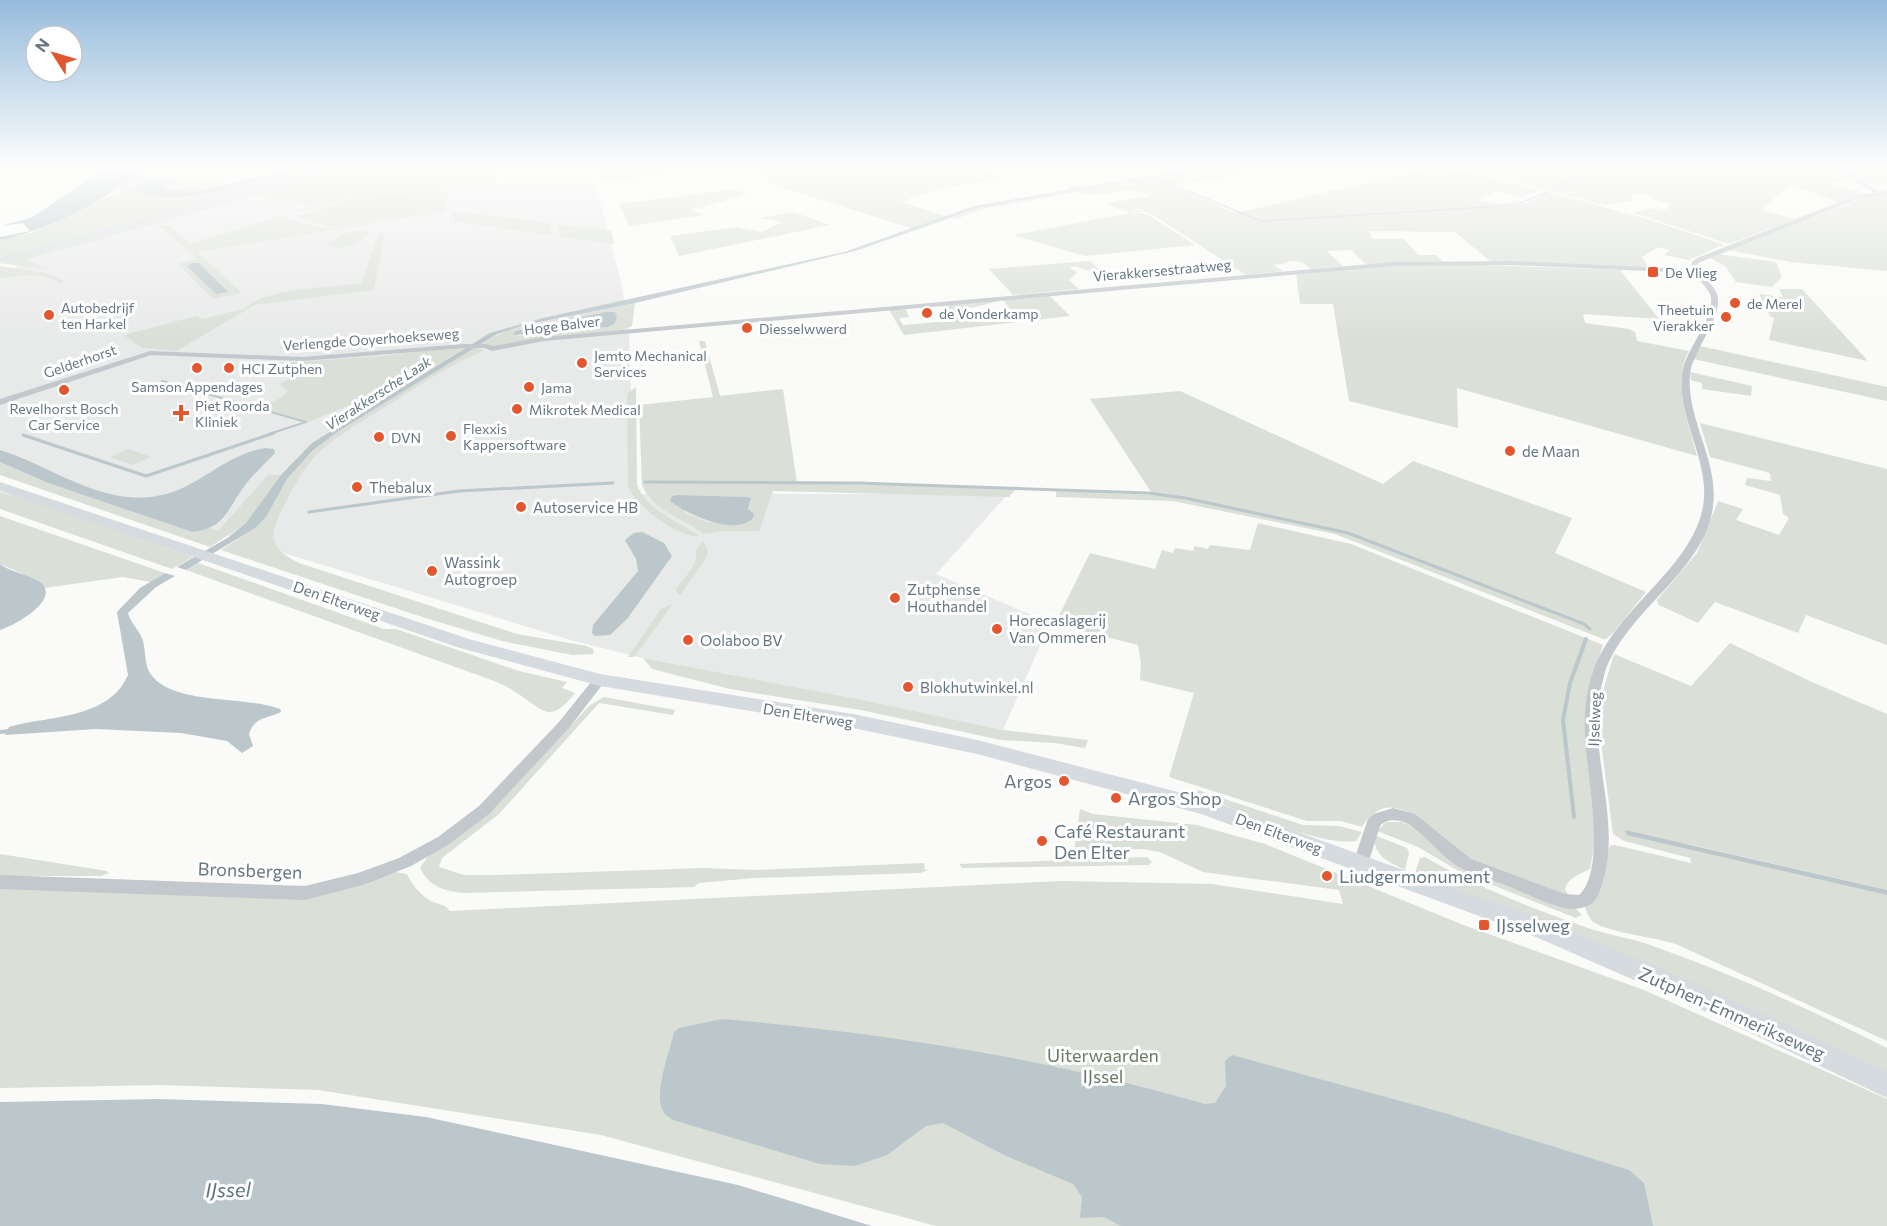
<svg xmlns="http://www.w3.org/2000/svg" width="1887" height="1226" font-family="Commissioner,sans-serif">
<rect width="100%" height="100%" fill="#fafaf8"/>
<polygon fill="#e8e9e9" points="506,168 586,168 585,170 593,174 621,281 629,335 635,494 1008,494 936,574 1050,623 1003,730 863,700 643,658 574,641 142,510 0,456 0,276 14,272 20,260 259,194 354,194 514,181 506,180"/>
<g fill="#dadfd7" fill-rule="evenodd">
<path d="M305,168H336L267,188L340,168H497L496,181L488,184L462,187L453,185L439,189L356,196L300,212H296L318,205L255,196L25,260L50,270L0,263L302,176L0,257V240L31,233L115,193L138,175L233,184L187,192L165,189L173,181H168L134,189L135,193C194,205 249,181 305,168Z"/>
<polygon points="601,168 664,168 671,175 602,181"/>
<polygon points="748,168 980,168 1002,178 934,190 901,202 946,216 915,229 910,228 768,183 772,182"/>
<path d="M1204,168H1258L1223,179L1170,185L1236,213L1431,168L1474,173L1539,190L1521,197L1497,191L1477,200C1502,206 1531,209 1545,191L1651,220L1722,244L1724,247L1720,246L1689,260L1664,255L1670,250L1658,247L1642,257L1650,269L1490,261L1455,232L1368,231L1373,239H1404L1418,255H1436L1443,262L1366,264L1351,250L1327,251L1343,266L1311,269L1302,262L1287,261L1288,263L1273,265L1283,271L1246,275L1156,217L1138,208L1137,210L1143,212H1134V210L1131,213L1147,214L1195,245L1085,256L1013,235L1130,213L1106,203L1150,196C1123,181 1103,202 1076,192L983,209L956,219L951,218L987,206Z"/>
<polygon points="1473,168 1834,168 1854,180 1826,183 1862,193 1839,202 1790,185 1761,210 1795,219 1729,244 1634,213 1650,208 1664,211 1670,204 1651,198 1650,195 1633,194 1632,201 1604,205 1470,170"/>
<polygon points="1887,168 1887,184 1864,183 1843,169"/>
<polygon points="736,189 747,194 692,210 705,215 629,226 619,204"/>
<polygon points="437,190 448,193 445,210 434,214 332,227 296,217 356,197"/>
<polygon points="1887,195 1887,271 1791,262 1728,250 1865,197"/>
<polygon points="452,211 550,223 552,235 451,221"/>
<polygon points="793,212 830,225 679,256 670,236 737,227 762,232 782,222 761,218"/>
<polygon points="280,216 326,229 382,222 197,252 242,293 213,299 177,263 197,259 159,225 168,225 190,244"/>
<polygon points="558,225 611,230 614,244 560,237"/>
<path d="M361,230L370,233C358,243 342,253 327,245L344,233Z"/>
<path d="M385,233L374,290L255,305L176,351L142,348L124,335L196,316L203,319L244,309C264,288 326,288 362,283L378,234Z"/>
<polygon points="1717,254 1776,262 1782,277 1772,287 1736,282 1725,266 1710,258"/>
<path d="M1090,261L1102,272C1090,275 1080,264 1068,267L1078,272L1069,280L1079,289L1013,295L989,269Z"/>
<path d="M1458,264L1620,270L1659,319L1583,314L1585,323L1629,329L1635,332L1637,341L1689,351C1671,382 1689,424 1697,456L1457,388L1458,428L1349,401L1333,304H1300L1296,273L1374,266Z"/>
<path d="M0,266L46,273L64,281L56,285L59,283C44,272 17,275 0,279Z"/>
<polygon points="1779,289 1802,289 1868,361 1769,340 1774,318 1770,316 1759,294 1783,297"/>
<polygon points="1048,294 1070,316 904,335 889,310 905,308 909,317 899,318 903,325 949,321 941,305 998,299 999,301 962,310 966,317 1012,313 1002,298"/>
<path d="M635,303L632,326L622,330L495,346L481,343L513,328ZM544,325L607,327L518,336L516,331Z"/>
<path d="M699,341H705L720,396L783,389L797,483L1016,488L1009,497L773,491L759,531H724L704,534C683,518 653,511 642,485L639,405L713,397ZM677,495L747,497L751,501L748,509L749,522H707L685,513Z"/>
<path d="M467,346L406,385L384,386L350,405L308,422L252,406C265,404 280,402 288,391L280,384L304,370L279,366L283,363L382,356Z"/>
<polygon points="1700,346 1887,387 1887,401 1693,359"/>
<path d="M471,347L485,350C449,365 418,386 385,407C359,423 331,438 311,461C299,475 291,493 282,509C268,538 270,548 299,563L517,634L587,646L593,649L594,654L572,655L502,641L422,617L221,550L255,528L266,517L287,479L312,451L340,430Z"/>
<polygon points="1690,372 1752,386 1751,396 1702,389 1702,383 1691,380"/>
<path d="M636,387L637,485C648,512 677,520 699,536C679,539 633,504 628,485L627,394Z"/>
<polygon points="1180,391 1383,484 1413,461 1572,518 1555,553 1646,592 1613,633 1606,639 1603,639 1335,534 1173,501 1056,497 1056,490 1153,495 1090,399"/>
<polygon points="1700,423 1887,469 1887,645 1806,615 1798,633 1715,602 1698,623 1659,605 1657,600 1697,553 1718,501 1743,509 1736,520 1779,535 1789,518 1783,514 1780,495 1745,485 1747,478 1771,481 1770,473 1710,457"/>
<polygon points="128,449 151,457 133,465 110,457"/>
<polygon points="0,462 48,483 192,532 210,528 218,531 268,475 281,475 246,523 210,547 0,475"/>
<polygon points="0,492 25,499 193,557 172,569 0,509"/>
<polygon points="0,516 165,573 150,582 123,577 44,588 35,579 0,564"/>
<path d="M1258,523L1351,544L1603,645L1589,686L1597,830L1590,869C1580,874 1567,878 1565,890L1569,896C1537,885 1503,875 1472,861C1442,847 1395,773 1362,827L1341,821H1307L1169,777L1194,693L1140,680L1141,663L1138,645L1055,624L1090,553L1155,569L1162,550L1173,553L1175,548L1193,551L1194,546L1208,549L1210,545L1250,550Z"/>
<path d="M703,541L708,551L706,558L680,595L675,590C683,579 699,565 696,550Z"/>
<path d="M198,563L384,629H396L519,671L567,682L562,688L575,693C549,725 545,711 517,693C507,686 497,682 486,678L186,570Z"/>
<polygon points="673,604 634,657 628,657 661,609"/>
<path d="M1730,643L1812,682L1887,714V890L1692,845L1626,833L1887,895V1041L1678,945C1656,937 1611,933 1595,923C1589,919 1587,913 1585,907L1610,846L1615,845L1691,863L1690,858L1624,841L1613,834L1599,727L1600,701L1614,654L1691,686Z"/>
<polygon points="643,658 863,700 1003,730 1088,740 1085,748 1055,743 1001,740 861,710 730,689 652,669"/>
<path d="M604,697L675,710L673,715L599,703L499,814L442,858L439,867L464,875H497L704,868L755,870L924,863L925,870L931,869L920,873L754,878L699,883L694,887L462,893C442,890 430,887 420,868L428,856L495,807L590,705Z"/>
<path d="M1198,790L1303,825L1339,826L1362,832L1356,841C1323,847 1231,808 1196,794Z"/>
<path d="M1080,809L1093,814L1197,825L1265,844L1461,924L1644,990L1887,1099V1226H936L601,1135L318,1090L159,1085L0,1088V887L264,898L396,872L407,874C412,885 420,894 429,900C438,905 444,903 450,911L1061,881L1212,884L1343,904L1339,890L1203,872L1160,852L1142,849L1074,852Z"/>
<polygon points="1386,822 1402,822 1419,830 1456,864 1575,908 1582,915 1576,918 1462,873 1418,847 1377,831"/>
<path d="M1374,835L1407,848L1409,853L1405,870C1389,862 1373,856 1374,835Z"/>
<polygon points="0,854 107,871 109,873 101,876 0,876"/>
<polygon points="1147,857 1152,862 1149,865 962,868 959,864"/>
<path d="M1425,857C1476,887 1532,908 1588,928C1609,935 1632,938 1653,946C1733,974 1811,1010 1887,1048V1079L1490,902L1415,873L1420,858Z"/>
</g>
<g fill="#bbc7cb">
<path d="M113,168L134,171L146,168C112,197 45,232 0,240V237L30,231L23,223L0,226L31,218L103,170Z"/>
<path d="M298,168H305C259,179 177,211 133,191C143,183 162,179 174,182L165,188L167,190L197,191Z"/>
<polygon points="1195,168 1204,168 979,208 855,251 635,303 524,325 497,334 340,430 312,451 287,479 266,517 255,528 186,570 177,567 229,537 246,523 281,475 312,443 490,333 543,318 844,252 974,206"/>
<polygon points="192,263 199,263 228,292 216,294 187,266"/>
<polygon points="606,312 615,312 617,317 614,324 607,327 512,335 516,331"/>
<path d="M265,448L274,449L275,453C266,463 254,473 246,484C227,508 227,528 192,532L48,483L0,462V450C60,469 113,516 178,490C209,477 230,454 265,448Z"/>
<path d="M677,495L747,497L751,498L748,509L754,514L753,518C735,537 687,514 670,501L672,496Z"/>
<polygon points="642,532 664,543 672,556 627,619 610,635 595,636 592,633 593,625 638,571 636,559 625,540 634,533"/>
<path d="M0,564C11,572 23,573 35,579C68,596 16,625 0,630Z"/>
<path d="M165,573L175,576L156,587L128,613C130,623 140,630 143,641C146,652 144,667 152,676C175,705 247,696 280,709L281,712C267,719 255,716 249,734L253,746L242,753L227,741L181,733L96,729L5,735L9,727C50,715 108,720 128,675L117,612L140,588Z"/>
<polygon points="1625,830 1887,890 1887,895 1627,835"/>
<path d="M722,1019C885,1033 1047,1058 1205,1104L1215,1103L1226,1086L1225,1061L1232,1055L1448,1114L1629,1170L1644,1183L1653,1226H1121L1104,1217L1080,1218L1082,1197L1073,1184L1004,1155L943,1123L926,1126L887,1155L855,1166L820,1164L683,1123C675,1121 667,1118 663,1111C653,1096 670,1050 674,1032L679,1028Z"/>
<polygon points="158,1099 322,1104 426,1117 738,1185 872,1226 0,1226 0,1102"/>
</g>
<g fill="none" stroke-linecap="round" stroke-linejoin="round">
<g stroke="#bbc7cb" stroke-width="1.5">
<polyline points="1132,168 1146,174"/>
<polyline points="1154,177 1261,221 1503,206 1523,202 1547,192"/>
<polyline points="1068,189 1085,186"/>
<polyline points="1552,190 1593,168"/>
</g>
<polyline stroke="#bbc7cb" stroke-width="2" points="162,381 306,422 269,434"/>
<g stroke="#bbc7cb" stroke-width="3">
<polyline points="23,435 146,476 274,433"/>
<polyline points="645,482 858,483 1148,493 1185,498 1348,533 1584,624 1590,629"/>
<polyline points="309,512 459,491 613,483"/>
</g>
<g stroke="#bbc7cb" stroke-width="4">
<polyline points="0,732 10,731"/>
<polyline points="1574,817 1563,720 1570,683 1586,639"/>
</g>
<g fill="#c3c8cc" fill-rule="evenodd">
<path d="M1835,168H1842L1880,192L1887,191V195L1860,198L1698,263V271C1704,278 1712,283 1716,292C1727,312 1692,351 1690,374C1686,420 1719,460 1713,506C1705,572 1627,609 1605,672C1599,692 1597,715 1598,736C1601,786 1618,835 1602,884C1600,891 1597,900 1591,904C1583,909 1572,910 1564,908C1543,903 1523,892 1503,884C1489,879 1472,875 1459,867C1441,857 1424,832 1406,823C1397,819 1386,819 1380,826L1367,867L1361,869L1355,867L1353,863L1368,819L1373,814L1393,808L1415,814L1471,859L1565,894L1579,895C1608,869 1586,771 1585,735C1584,714 1586,691 1593,672C1615,608 1691,570 1703,507C1711,461 1677,420 1682,374C1684,351 1718,315 1710,294C1706,286 1698,279 1692,273L1511,265L1393,266L544,341L492,351L485,348H464L302,361L151,355L0,405V399L150,351L302,357L464,344H487L493,346L544,337L1393,262L1511,261L1691,269L1692,262L1697,258L1857,195L1874,193Z"/>
<polygon points="600,676 606,680 569,728 489,814 448,845 411,866 366,884 305,900 0,889 0,875 305,886 358,873 399,858 438,837 479,806 559,722 595,677"/>
</g>
<g fill="#d6dbdf" fill-rule="evenodd">
<polygon points="329,168 341,168 0,263 0,257"/>
<polygon points="0,482 472,640 600,674 853,714 977,740 1205,799 1552,923 1718,993 1887,1072 1887,1098 1700,1009 1536,937 1201,814 977,754 853,728 600,686 460,648 0,491"/>
</g>
</g>
<linearGradient id="sky" x2="0" y2="1"><stop stop-color="#96bcdc"/><stop offset="0.49" stop-color="#fdfdfc"/><stop offset="1" stop-color="#fdfdfc" stop-opacity="0"/></linearGradient>
<rect width="1887" height="340" fill="url(#sky)"/>
<g fill="#e4572e" stroke="#fff" stroke-width="2">
<rect x="1647" y="266" width="12" height="12" rx="3"/>
<circle cx="1735" cy="303" r="6"/>
<circle cx="927" cy="313" r="6"/>
<circle cx="49" cy="315" r="6"/>
<circle cx="1726" cy="317" r="6"/>
<circle cx="747" cy="328" r="6"/>
<circle cx="582" cy="363" r="6"/>
<circle cx="197" cy="368" r="6"/>
<circle cx="229" cy="368" r="6"/>
<circle cx="529" cy="387" r="6"/>
<circle cx="64" cy="390" r="6"/>
<circle cx="517" cy="409" r="6"/>
<path d="M178 404h6v6h6v6h-6v6h-6v-6h-6v-6h6z"/>
<circle cx="451" cy="436" r="6"/>
<circle cx="379" cy="437" r="6"/>
<circle cx="1510" cy="451" r="6"/>
<circle cx="357" cy="487" r="6"/>
<circle cx="521" cy="507" r="6"/>
<circle cx="432" cy="571" r="6"/>
<circle cx="895" cy="598" r="6"/>
<circle cx="997" cy="629" r="6"/>
<circle cx="688" cy="640" r="6"/>
<circle cx="908" cy="687" r="6"/>
<circle cx="1064" cy="781" r="6"/>
<circle cx="1116" cy="798" r="6"/>
<circle cx="1042" cy="841" r="6"/>
<circle cx="1327" cy="876" r="6"/>
<rect x="1478" y="919" width="12" height="12" rx="3"/>
</g>
<g text-anchor="middle" dominant-baseline="central" stroke-width="6" stroke-linejoin="round" paint-order="stroke">
<g font-size="14" fill="#657683" stroke="#fff">
<text transform="translate(1162 270) rotate(-5)">Vierakkersestraatweg</text>
<text transform="translate(562 325) rotate(-7)">Hoge Balver</text>
<text transform="translate(371 339) rotate(-4)">Verlengde Ooyerhoekseweg</text>
<text transform="translate(80 361) rotate(-19)">Gelderhorst</text>
</g>
<g font-size="14" fill="#657683" stroke="#fff" text-anchor="start">
<text x="1665" y="272">De Vlieg</text>
<text x="1747" y="303">de Merel</text>
<text x="61" y="307">Autobedrijf<tspan x="61" dy="16">ten Harkel</tspan></text>
<text x="1714" y="309" text-anchor="end">Theetuin<tspan x="1714" dy="16">Vierakker</tspan></text>
<text x="939" y="313">de Vonderkamp</text>
<text x="759" y="328">Diesselwwerd</text>
<text x="594" y="355">Jemto Mechanical<tspan x="594" dy="16">Services</tspan></text>
<text x="241" y="368">HCI Zutphen</text>
<text x="197" y="386" text-anchor="middle">Samson Appendages</text>
<text x="541" y="387">Jama</text>
<text x="195" y="405">Piet Roorda<tspan x="195" dy="16">Kliniek</tspan></text>
<text x="64" y="408" text-anchor="middle">Revelhorst Bosch<tspan x="64" dy="16">Car Service</tspan></text>
<text x="529" y="409">Mikrotek Medical</text>
<text x="463" y="428">Flexxis<tspan x="463" dy="16">Kappersoftware</tspan></text>
<text x="391" y="437">DVN</text>
</g>
<g font-size="14" font-style="italic" fill="#60757c" stroke="#fff">
<text transform="translate(378 393) rotate(-33)">Vierakkersche Laak</text>
</g>
<g font-size="15" fill="#657683" stroke="#fff" text-anchor="start">
<text x="1522" y="451">de Maan</text>
<text x="369" y="487">Thebalux</text>
<text x="533" y="507">Autoservice HB</text>
<text x="444" y="562">Wassink<tspan x="444" dy="17">Autogroep</tspan></text>
<text x="907" y="589">Zutphense<tspan x="907" dy="17">Houthandel</tspan></text>
<text x="1009" y="620">Horecaslagerij<tspan x="1009" dy="17">Van Ommeren</tspan></text>
<text x="700" y="640">Oolaboo BV</text>
<text x="920" y="687">Blokhutwinkel.nl</text>
</g>
<g font-size="15" fill="#657683" stroke="#fff">
<text transform="translate(337 600) rotate(19)">Den Elterweg</text>
<text transform="translate(808 715) rotate(9)">Den Elterweg</text>
<text transform="translate(1594 719) rotate(-88)">IJselweg</text>
<text transform="translate(1279 833) rotate(20)">Den Elterweg</text>
</g>
<g font-size="18" fill="#657683" stroke="#fff" text-anchor="start">
<text x="1052" y="781" text-anchor="end">Argos</text>
<text x="1128" y="798">Argos Shop</text>
<text x="1054" y="831">Café Restaurant<tspan x="1054" dy="21">Den Elter</tspan></text>
<text x="1339" y="876">Liudgermonument</text>
<text x="1496" y="925">IJsselweg</text>
</g>
<g font-size="18" fill="#657683" stroke="#fff">
<text transform="translate(250 870) rotate(2)">Bronsbergen</text>
<text transform="translate(1732 1013) rotate(24)">Zutphen-Emmerikseweg</text>
</g>
<g font-size="18" fill="#687a64" stroke="#fff">
<text x="1103" y="1055">Uiterwaarden<tspan x="1103" dy="21">IJssel</tspan></text>
</g>
<g font-size="20" font-style="italic" fill="#60757c" stroke="#fff">
<text transform="translate(228 1189) rotate(-1)">IJssel</text>
</g>
</g>
<g transform="translate(54 54) rotate(307)"><circle r="28" fill="#ffffff" stroke="#c1c8cd" stroke-width="1.5"/>
<path d="M0-4.5L10 22L0 15L-10 22Z" fill="#e4572e"/>
<text y="-9" font-size="16" font-weight="bold" text-anchor="middle" fill="#657683">N</text>
</g>
</svg>
